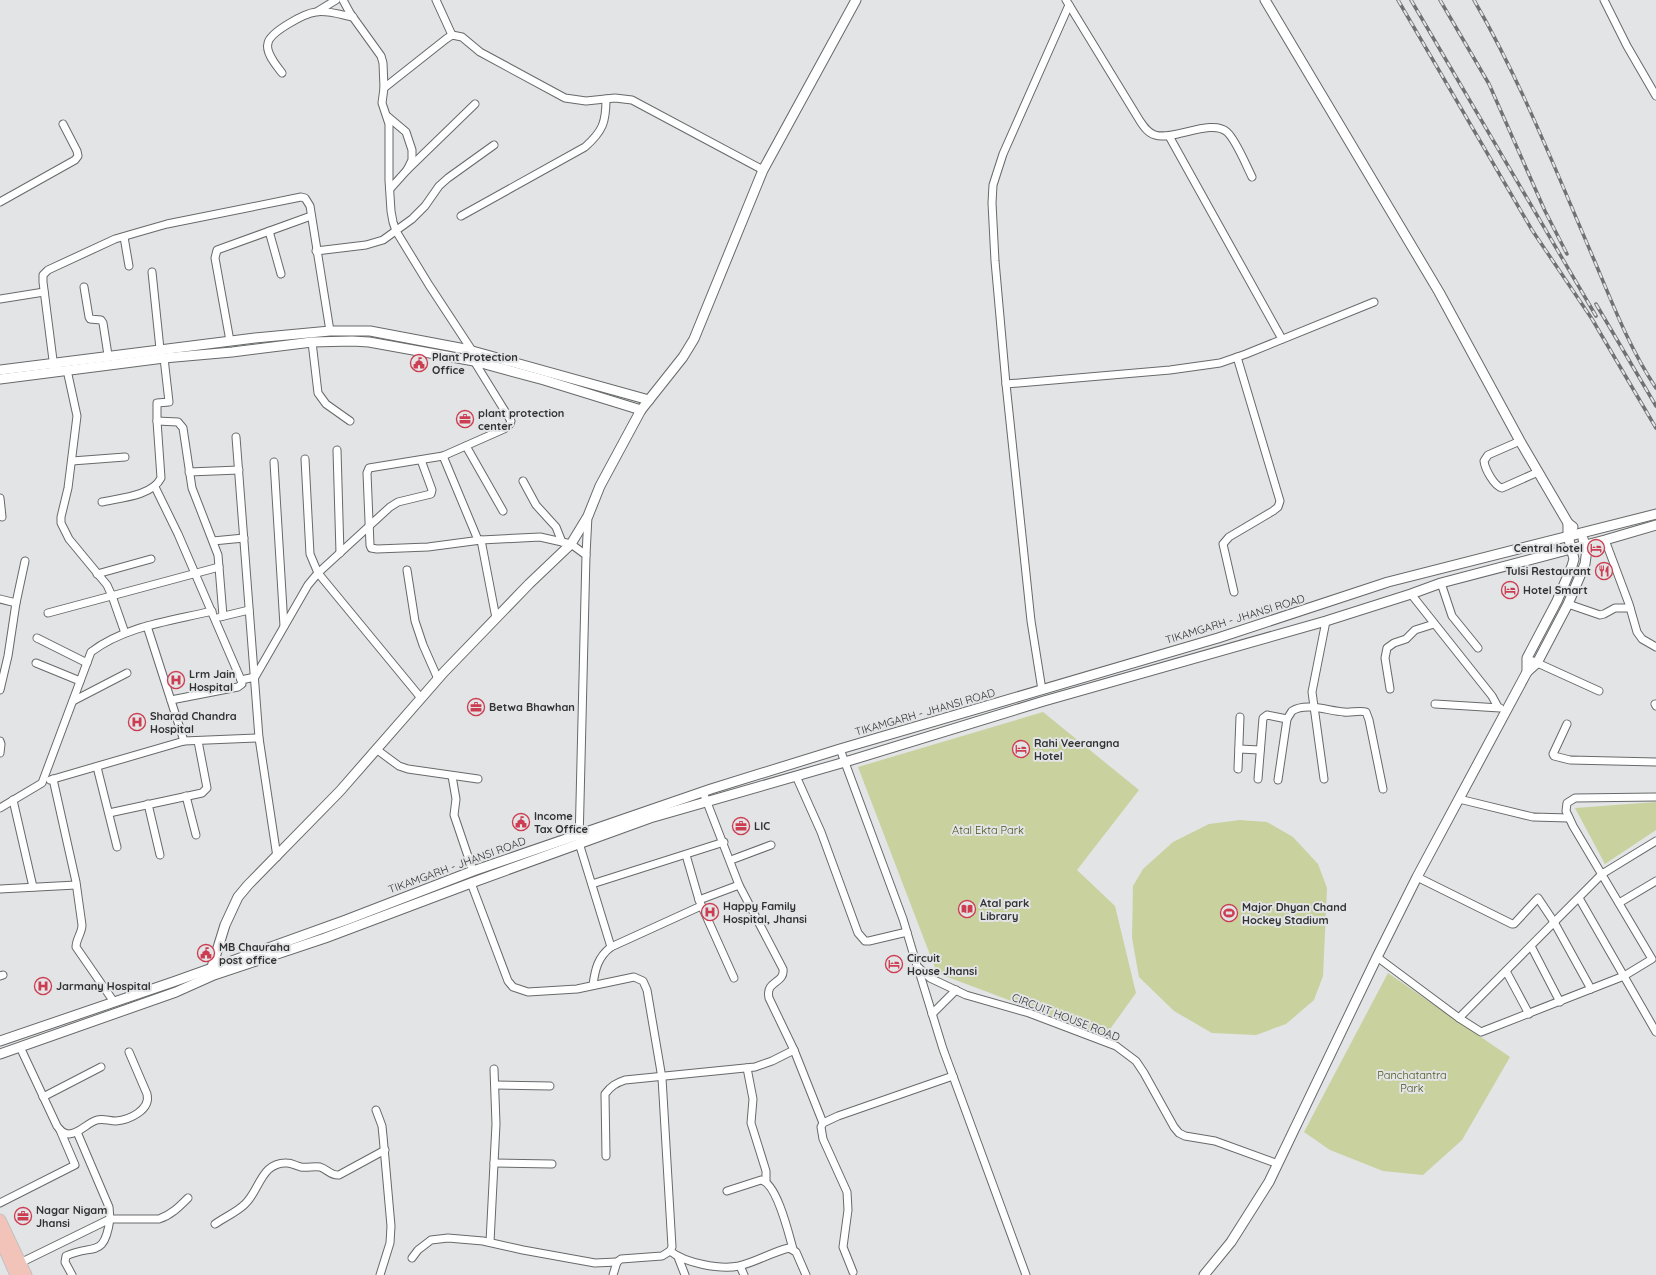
<svg xmlns="http://www.w3.org/2000/svg" width="1656" height="1275" font-family="Quicksand,sans-serif">
<rect width="100%" height="100%" fill="#e2e4e6"/>
<g fill="#c9d19f">
<polygon points="1043,712 1139,790 1077,870 1115,906 1136,993 1105,1036 937,973 858,767"/>
<polygon points="1656,802 1656,830 1605,864 1575,808"/>
<polygon points="1240,820 1267,822 1293,837 1318,864 1327,888 1323,976 1314,1000 1286,1024 1256,1035 1212,1033 1174,1011 1139,977 1132,938 1133,886 1143,869 1173,842 1209,824"/>
<polygon points="1388,973 1510,1057 1462,1140 1423,1175 1383,1171 1330,1150 1304,1132"/>
</g>
<g fill="none" stroke-linecap="round" stroke-linejoin="round">
<g stroke="#67696a" stroke-width="9">
<g id="minor">
<polyline points="343,0 350,13 381,56 383,63 384,88"/>
<polyline points="436,0 452,35"/>
<path d="M1066,0L1140,121C1144,127 1148,133 1155,135C1173,141 1212,118 1227,132C1236,140 1246,165 1252,177"/>
<polyline points="1604,0 1627,46 1656,96"/>
<polyline points="318,11 336,0"/>
<path d="M282,73C277,66 265,53 268,43C270,32 305,13 316,12C327,10 342,15 353,17"/>
<polyline points="387,116 406,132 412,150 412,160 407,170 390,189"/>
<polyline points="1169,136 1282,339"/>
<polyline points="407,170 475,104"/>
<polyline points="0,202 75,160 78,156 77,151 63,124"/>
<path d="M461,216L585,147C603,131 606,122 606,99"/>
<polyline points="269,231 281,274"/>
<polyline points="124,237 129,266"/>
<polyline points="316,251 366,245 383,240 412,219 425,206 439,186 448,178 494,145"/>
<polyline points="152,272 160,349"/>
<polyline points="84,287 89,317 90,319 101,320 103,323 108,355"/>
<polyline points="0,299 44,292"/>
<polyline points="230,341 215,258 217,250 311,216"/>
<polyline points="312,342 318,393 326,404 350,421"/>
<polyline points="54,368 43,282 43,275 48,270 115,239 139,232 167,224 301,197 305,198 310,206 330,331"/>
<polyline points="67,370 77,416 68,488 61,517 61,523 69,539 107,585 112,596 125,633"/>
<polyline points="1006,384 1170,370 1220,363 1246,354 1374,302"/>
<polyline points="157,421 178,422 183,428 192,488 218,555 223,616"/>
<polyline points="236,437 259,738 277,857"/>
<path d="M1520,441L1488,455L1484,461C1485,469 1494,486 1502,488L1538,472"/>
<polyline points="466,446 503,511"/>
<polyline points="337,450 340,553"/>
<polyline points="443,456 478,540"/>
<polyline points="305,459 310,554 318,573 421,698"/>
<polyline points="72,461 125,457"/>
<polyline points="274,462 284,626"/>
<polyline points="189,472 239,470"/>
<polyline points="523,481 536,505 556,527 562,542"/>
<polyline points="155,487 178,534 241,680 255,677 308,585 318,573 390,507 398,502 431,494 432,490 421,460"/>
<polyline points="0,498 2,517"/>
<path d="M102,502C120,498 152,496 161,478L157,421V403L169,402L164,358"/>
<polyline points="481,540 540,537 571,544 586,555 579,843 611,947"/>
<polyline points="1605,540 1629,604 1637,632 1642,639 1656,647"/>
<polyline points="213,541 244,538"/>
<polyline points="586,555 588,516"/>
<polyline points="407,570 415,621 423,645 438,679"/>
<polyline points="97,574 151,559"/>
<polyline points="1441,583 1452,616 1478,648"/>
<polyline points="1234,592 1223,544 1229,537 1273,511 1278,507 1280,501 1237,357"/>
<polyline points="1411,594 1492,696 1498,707"/>
<polyline points="0,599 16,603 8,656 0,690"/>
<polyline points="16,603 25,561"/>
<polyline points="1568,604 1600,615 1604,614 1615,608 1630,608"/>
<polyline points="48,613 219,567"/>
<polyline points="220,617 249,610"/>
<polyline points="496,618 481,540 428,547 377,549 371,548 370,545 367,473 369,468 443,456 504,429 510,424 511,421 474,361 473,352 429,285 396,231 393,222 391,211 389,180 389,124 382,103 384,88 446,39 452,35 462,37 480,52 565,98 586,101 615,98 632,100 763,170"/>
<polyline points="147,626 184,741"/>
<polyline points="37,638 87,663"/>
<polyline points="1533,661 1599,691"/>
<polyline points="36,663 80,681"/>
<polyline points="1390,689 1385,658 1387,648 1394,643 1406,639 1415,630 1434,624"/>
<polyline points="1042,690 1031,621 1006,384 995,261 992,203 993,185 1003,154 1069,5"/>
<polyline points="171,700 238,687 242,684 241,680"/>
<polyline points="73,701 127,673"/>
<polyline points="1435,704 1500,708"/>
<polyline points="1655,704 1656,706"/>
<polyline points="1567,724 1553,754 1554,756 1570,760 1656,762"/>
<polyline points="0,741 1,744 0,753"/>
<polyline points="376,749 399,766 408,769 478,779"/>
<polyline points="840,749 903,919 917,966 930,978 966,995 1029,1013 1116,1046 1136,1061 1144,1073 1174,1127 1179,1133 1185,1136 1215,1141 1278,1164"/>
<polyline points="1239,749 1260,750"/>
<polyline points="97,767 117,847"/>
<polyline points="1238,769 1240,717"/>
<polyline points="452,776 456,799 454,815 473,871"/>
<polyline points="796,776 821,832 858,933 865,941 869,941 907,932"/>
<path d="M53,779L76,882L82,925C82,933 76,939 76,947L114,1002"/>
<polyline points="1258,779 1263,718 1267,715 1287,719"/>
<polyline points="1324,779 1312,692 1326,621"/>
<polyline points="50,780 184,741 259,738"/>
<path d="M1278,780L1287,719L1292,711C1307,702 1328,711 1344,712C1351,713 1359,710 1366,712L1369,720L1383,789"/>
<path d="M703,792L739,885L783,969C785,984 765,980 769,998L794,1050L823,1123"/>
<polyline points="186,796 196,835"/>
<polyline points="1459,799 1533,817 1569,818"/>
<polyline points="13,800 33,887"/>
<polyline points="148,804 160,855"/>
<path d="M0,808L42,783L91,652C125,626 171,621 212,611"/>
<polyline points="109,813 202,793 207,788 198,741"/>
<polyline points="686,855 699,900"/>
<polyline points="731,860 771,845"/>
<polyline points="1417,877 1512,924 1514,924 1538,898 1554,922 1591,989"/>
<polyline points="471,883 508,981 513,987 528,992 577,989 634,977 643,981 647,990 662,1078 672,1247 670,1251 662,1256 621,1259 617,1262 613,1275"/>
<polyline points="592,884 724,842"/>
<polyline points="0,889 76,885"/>
<polyline points="1579,898 1656,1032"/>
<polyline points="1619,903 1656,881"/>
<polyline points="1531,946 1560,1002"/>
<polyline points="1377,957 1459,1018 1602,874 1656,841"/>
<polyline points="918,968 943,1049 1026,1275"/>
<polyline points="1506,971 1529,1014"/>
<polyline points="0,976 3,975"/>
<polyline points="734,978 699,900 739,885"/>
<path d="M593,985C595,969 598,957 611,947L701,906"/>
<polyline points="932,1014 956,990"/>
<polyline points="1459,1018 1481,1032 1624,976 1652,959 1573,826 1566,811 1567,803 1575,798 1656,797"/>
<path d="M20,1047L57,1126C60,1130 63,1134 69,1134C80,1133 87,1123 97,1120C103,1118 109,1121 116,1121C129,1120 151,1110 147,1094L129,1052"/>
<polyline points="747,1068 753,1099 751,1123 766,1171 766,1181"/>
<polyline points="495,1085 550,1086"/>
<polyline points="43,1097 101,1067"/>
<polyline points="376,1110 382,1126 383,1136 391,1226 390,1243 380,1275"/>
<path d="M606,1156L605,1094C611,1086 616,1083 625,1080L755,1067L772,1061L794,1050"/>
<polyline points="494,1163 552,1164"/>
<path d="M727,1191L761,1180C777,1183 789,1235 793,1249"/>
<polyline points="0,1203 75,1165 60,1130"/>
<path d="M215,1224C225,1217 237,1212 245,1204C260,1190 261,1162 287,1163C292,1163 296,1166 301,1167C307,1168 314,1166 320,1167C327,1169 331,1176 339,1175L385,1150"/>
<polyline points="490,1242 496,1124 494,1069"/>
<path d="M670,1251C685,1263 720,1270 739,1266C756,1262 772,1252 789,1248L796,1252L806,1275"/>
<polyline points="678,1257 685,1275"/>
<polyline points="412,1258 418,1250 431,1240 448,1238 483,1241 523,1250 595,1263 617,1262"/>
<polyline points="20,1263 110,1219 109,1207 77,1132"/>
<polyline points="740,1266 744,1275"/>
<polyline points="853,1272 843,1247 848,1210 847,1192 823,1139 821,1127 823,1123 838,1116 953,1076"/>
<path d="M72,1275L65,1262L66,1256C93,1243 104,1260 110,1219H159C171,1215 179,1207 188,1198"/>
</g>
</g>
<g stroke="#67696a" stroke-width="11">
<g id="tertiary">
<polyline points="1265,0 1439,292 1520,441 1568,523 1573,527"/>
<polyline points="0,370 255,338 330,331 370,331 465,349 649,400"/>
<polyline points="0,379 164,358 232,352 312,342 352,341 369,342 474,361 544,380 641,410"/>
<polyline points="1527,672 1537,663 1568,604 1585,564 1587,549 1583,539"/>
<polyline points="213,971 212,967 225,925 238,897 248,885 340,791 444,672 529,584 571,544 588,516 600,486 641,410 683,357 694,339 763,170 856,0"/>
<polyline points="0,1041 173,982 346,920 473,871 711,789 840,749 1218,638 1388,582 1656,514"/>
<polyline points="0,1054 176,992 214,975 325,938 471,883 650,818 845,762 1044,701 1326,621 1411,594 1441,583 1605,540 1656,525"/>
<polyline points="1204,1275 1231,1242 1269,1182 1377,957 1417,877 1527,672 1527,658 1557,601 1572,566 1574,559 1568,536 1568,523"/>
</g>
</g>
<g stroke="#c2c2c2" stroke-width="13">
<g id="primary">
<polyline points="0,1220 26,1275"/>
<polyline points="0,1239 16,1275"/>
</g>
</g>
<use href="#minor" stroke="#fff" stroke-width="7"/>
<use href="#tertiary" stroke="#fff" stroke-width="9"/>
<use href="#primary" stroke="#f2c3b8" stroke-width="11"/>
<g stroke="#707172" stroke-width="3.5">
<g id="rail">
<polyline points="1398,0 1532,230 1592,319 1656,428"/>
<polyline points="1411,0 1596,316"/>
<polyline points="1440,0 1489,84 1545,211 1567,254"/>
<path d="M1474,0C1522,83 1557,174 1595,262C1613,305 1630,349 1656,388"/>
<polyline points="1596,304 1656,406"/>
</g>
</g>
<use href="#rail" stroke="#e2e4e6" stroke-width="2" stroke-dasharray="6" stroke-linecap="butt"/>
</g>
<defs>
<g id="civic-ring" transform="scale(0.9)"><circle r="9.5" fill="#e2e4e6" stroke="#cd3d51" stroke-width="1.5"/><path d="M-.6-6.5H3V-4.5H.6V-3L4-1V1h2V6H-6V1h2V-1L-.6-3ZM-1.2 2.5V6h2.4V2.5Z" fill="#cd3d51"/></g>
<g id="office-ring" transform="scale(0.9)"><circle r="9.5" fill="#e2e4e6" stroke="#cd3d51" stroke-width="1.5"/><path d="M-6-3h4V-5.5h4V-3h4V5H-6ZM-1-4.5V-3h2v-1.5ZM-6 0V1H6V0Z" fill="#cd3d51"/></g>
<g id="hotel-ring" transform="scale(0.9)"><circle r="9.5" fill="#e2e4e6" stroke="#cd3d51" stroke-width="1.5"/><path d="M-6-4.5h1.5V1H6V5H4.5V3h-9V5H-6ZM-4 0a1.8 1.8 0 1 1 3.6 0ZM.5 0V-2.5h3Q6-2.5 6 0Z" fill="#cd3d51"/></g>
<g id="restaurant-ring" transform="scale(0.9)"><circle r="9.5" fill="#e2e4e6" stroke="#cd3d51" stroke-width="1.5"/><path d="M-5-6h1v4h1v-4h1v4h1v-4h1v5L-1.5 .5V6h-2V.5L-5-1ZM5-6V6H3V1.5H1.5Q1.5-4 5-6Z" fill="#cd3d51"/></g>
<g id="hospital-ring" transform="scale(0.9)"><circle r="9.5" fill="#e2e4e6" stroke="#cd3d51" stroke-width="1.5"/><path d="M-5-5h3v3.5h4V-5h3V5h-3V1.5h-4V5h-3Z" fill="#cd3d51"/></g>
<g id="library-ring" transform="scale(0.9)"><circle r="9.5" fill="#e2e4e6" stroke="#cd3d51" stroke-width="1.5"/><path d="M-6-4Q-3-5.5-.7-3.5V5Q-3 3-6 4ZM6-4Q3-5.5 .7-3.5V5Q3 3 6 4Z" fill="#cd3d51"/></g>
<g id="stadium-ring" transform="scale(0.9)"><circle r="9.5" fill="#e2e4e6" stroke="#cd3d51" stroke-width="1.5"/><path d="M0-5a6.5 5 0 1 0 0 10a6.5 5 0 1 0 0-10ZM-3.5-1.8h7v3.6h-7Z" fill="#cd3d51"/></g>
</defs>
<g fill-rule="evenodd">
<use href="#civic-ring" x="419" y="363"/>
<use href="#office-ring" x="465" y="419"/>
<use href="#hotel-ring" x="1596" y="548"/>
<use href="#restaurant-ring" x="1604" y="571"/>
<use href="#hotel-ring" x="1510" y="590"/>
<use href="#hospital-ring" x="176" y="680"/>
<use href="#office-ring" x="476" y="707"/>
<use href="#hospital-ring" x="137" y="722"/>
<use href="#hotel-ring" x="1021" y="749"/>
<use href="#civic-ring" x="521" y="822"/>
<use href="#office-ring" x="741" y="826"/>
<use href="#library-ring" x="967" y="909"/>
<use href="#hospital-ring" x="710" y="912"/>
<use href="#stadium-ring" x="1229" y="913"/>
<use href="#civic-ring" x="206" y="953"/>
<use href="#hotel-ring" x="894" y="964"/>
<use href="#hospital-ring" x="43" y="986"/>
<use href="#office-ring" x="23" y="1216"/>
</g>
<g text-anchor="middle" dominant-baseline="central" stroke-width="4" stroke-linejoin="round" paint-order="stroke">
<g font-size="11" font-weight="bold" fill="#323233" stroke="#e2e4e6" text-anchor="start">
<text x="432" y="357">Plant Protection<tspan x="432" dy="13">Office</tspan></text>
<text x="478" y="413">plant protection<tspan x="478" dy="13">center</tspan></text>
<text x="1583" y="548" text-anchor="end">Central hotel</text>
<text x="1591" y="571" text-anchor="end">Tulsi Restaurant</text>
<text x="1523" y="590">Hotel Smart</text>
<text x="189" y="674">Lrm Jain<tspan x="189" dy="13">Hospital</tspan></text>
<text x="489" y="707">Betwa Bhawhan</text>
<text x="150" y="716">Sharad Chandra<tspan x="150" dy="13">Hospital</tspan></text>
<text x="1034" y="743">Rahi Veerangna<tspan x="1034" dy="13">Hotel</tspan></text>
<text x="534" y="816">Income<tspan x="534" dy="13">Tax Office</tspan></text>
<text x="754" y="826">LIC</text>
<text x="980" y="903">Atal park<tspan x="980" dy="13">Library</tspan></text>
<text x="723" y="906">Happy Family<tspan x="723" dy="13">Hospital, Jhansi</tspan></text>
<text x="1242" y="907">Major Dhyan Chand<tspan x="1242" dy="13">Hockey Stadium</tspan></text>
<text x="219" y="947">MB Chauraha<tspan x="219" dy="13">post office</tspan></text>
<text x="907" y="958">Circuit<tspan x="907" dy="13">House Jhansi</tspan></text>
<text x="56" y="986">Jarmany Hospital</text>
<text x="36" y="1210">Nagar Nigam<tspan x="36" dy="13">Jhansi</tspan></text>
</g>
<g font-size="11" fill="#323233" stroke="#e2e4e6">
<text transform="translate(1235 619) rotate(-17)">TIKAMGARH - JHANSI ROAD</text>
<text transform="translate(925 712) rotate(-16)">TIKAMGARH - JHANSI ROAD</text>
<text transform="translate(457 865) rotate(-20)">TIKAMGARH - JHANSI ROAD</text>
<text transform="translate(1066 1017) rotate(21)">CIRCUIT HOUSE ROAD</text>
</g>
<g font-size="11" fill="#4c521b" stroke="#e2e4e6">
<text x="988" y="830">Atal Ekta Park</text>
<text x="1412" y="1075">Panchatantra<tspan x="1412" dy="13">Park</tspan></text>
</g>
</g>
</svg>
